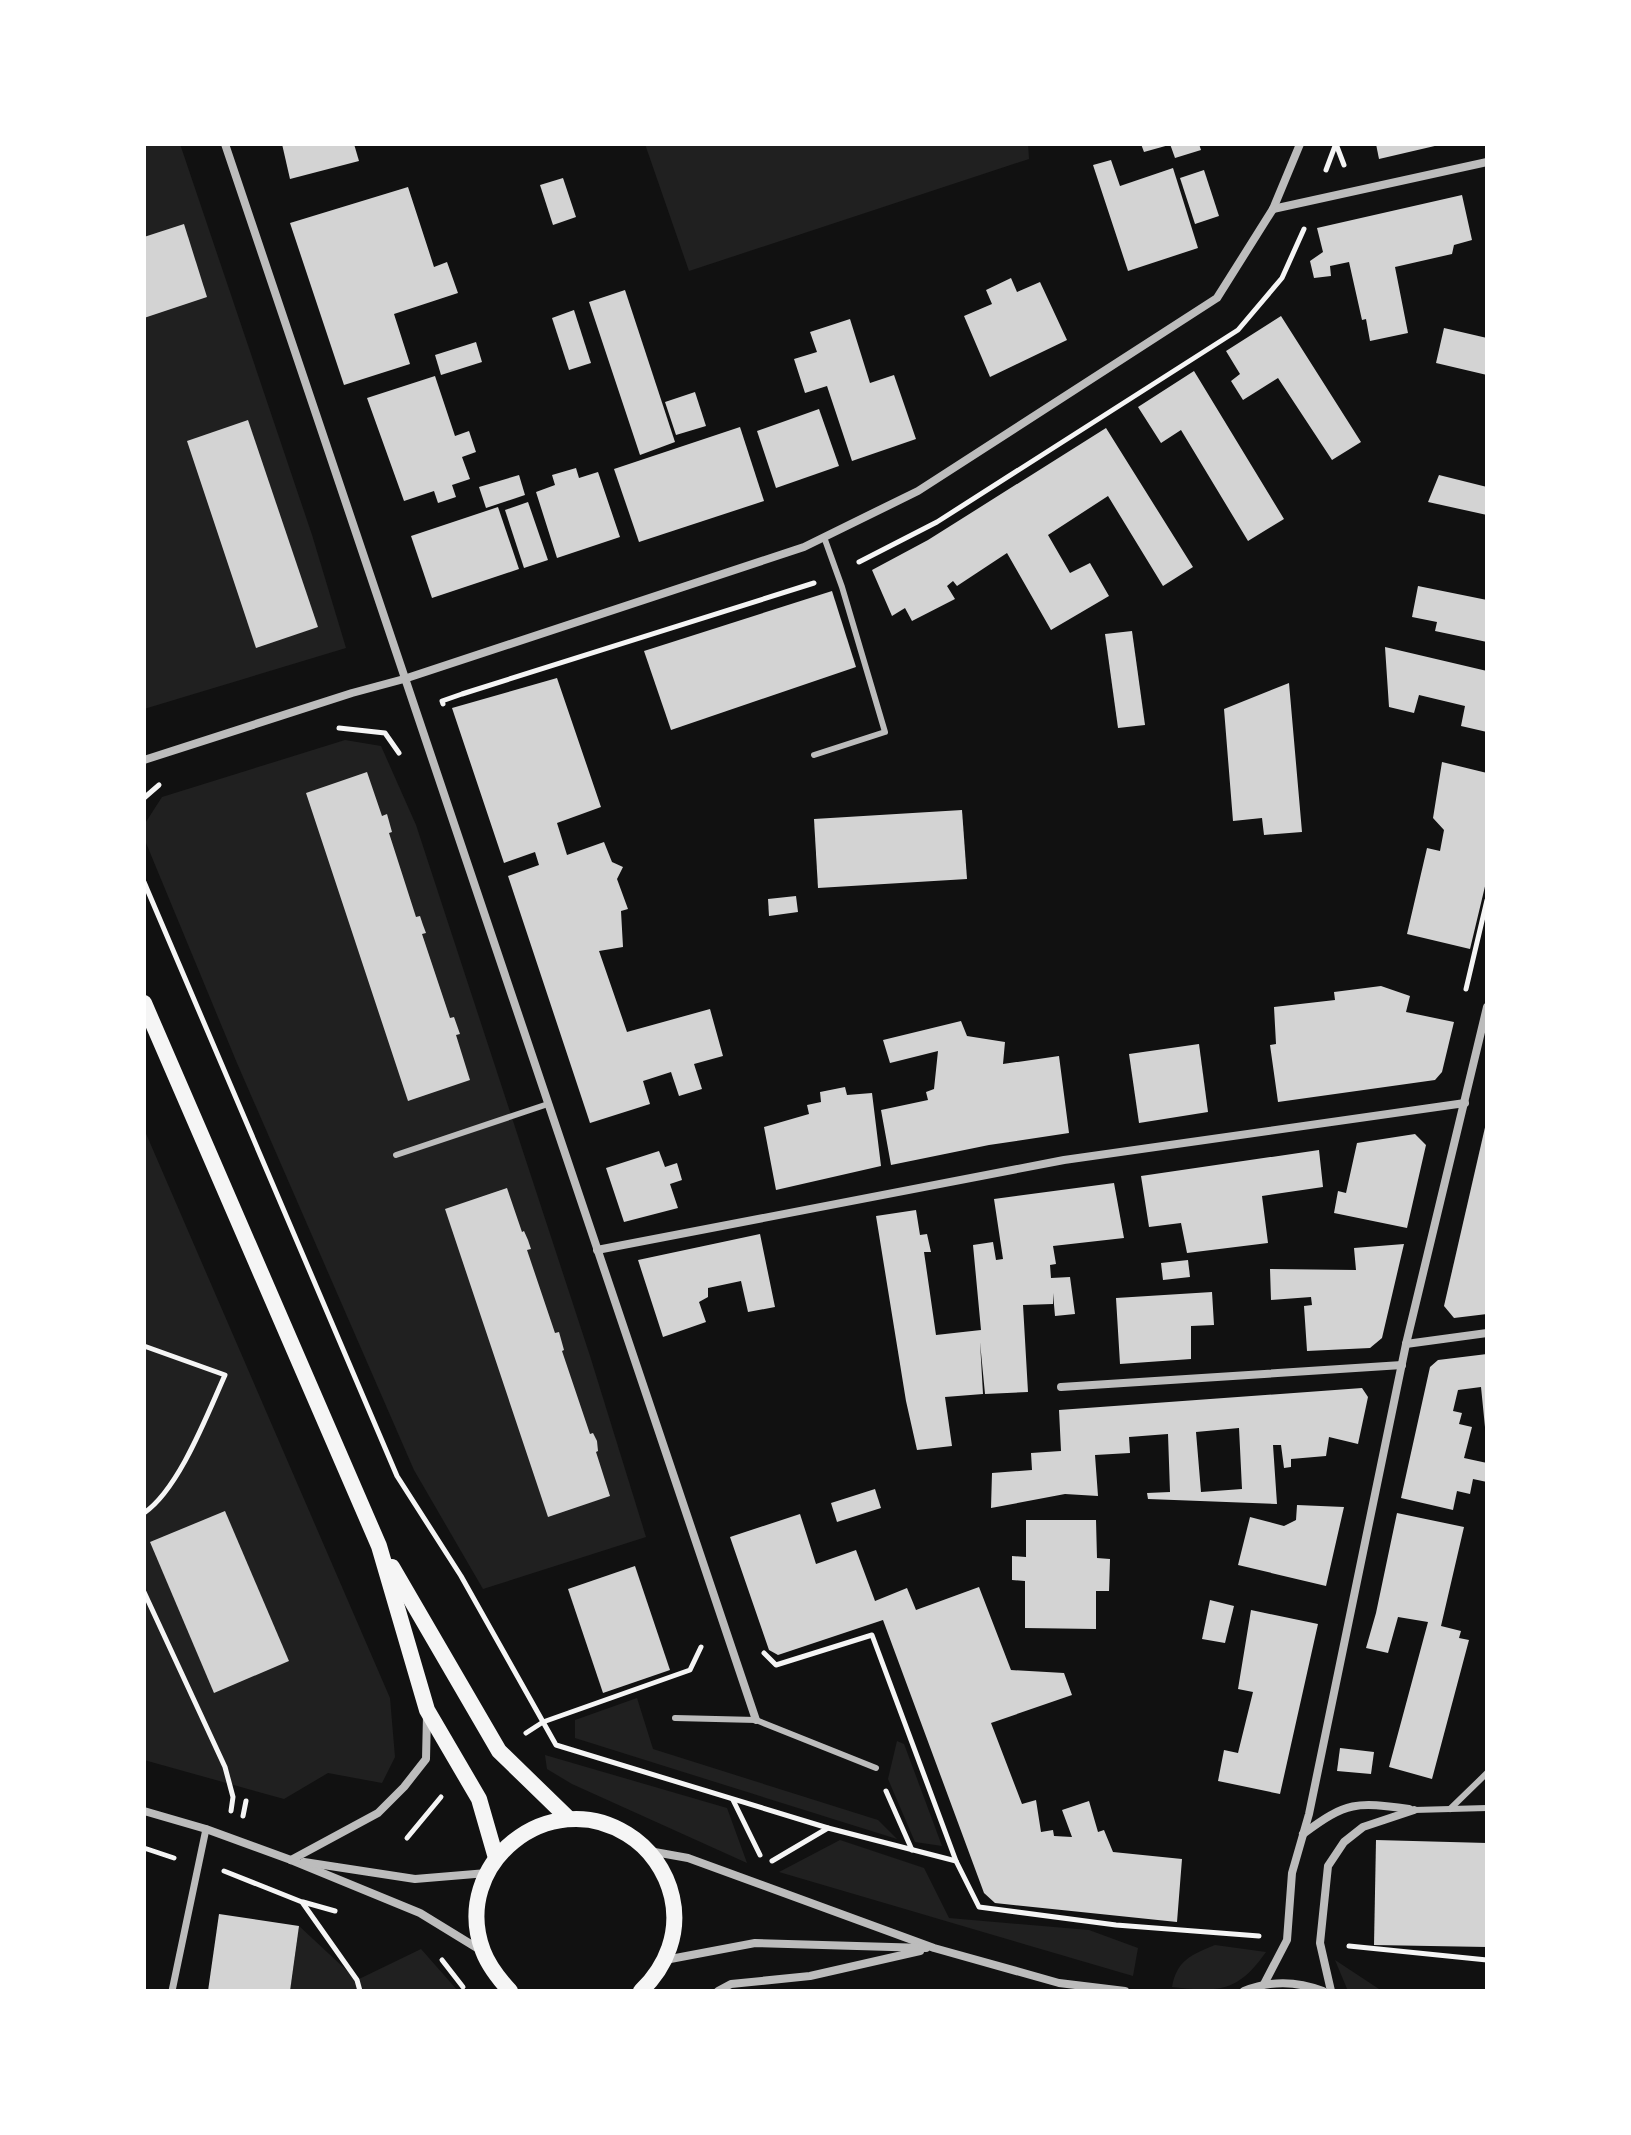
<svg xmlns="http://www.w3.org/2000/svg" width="1631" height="2135" font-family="'Times New Roman',serif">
<rect width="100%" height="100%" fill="#111"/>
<g fill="#202020">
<polygon points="144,144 180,144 312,535 346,648 144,709"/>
<polygon points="645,144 1028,144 1029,159 689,271"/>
<polygon points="345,740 381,746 416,825 590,1356 646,1537 483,1589 414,1470 237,1063 144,838 144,825 162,797"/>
<polygon points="144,1129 390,1698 395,1757 382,1783 328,1773 284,1799 144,1760"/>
<polygon points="637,1698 653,1749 878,1820 897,1839 575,1738 575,1720"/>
<polygon points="897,1741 904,1744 942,1846 915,1842 888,1779"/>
<polygon points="545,1755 727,1808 747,1863 572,1784 547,1769"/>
<polygon points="840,1840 924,1868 949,1918 1089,1930 1138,1948 1133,1976 779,1872"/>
<polygon points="299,1926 357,1980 421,1949 458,1991 290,1991"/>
<path d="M1215,1945L1266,1952C1237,1993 1219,1992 1172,1987C1177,1960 1191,1955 1215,1945Z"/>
<polygon points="1335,1960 1382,1991 1348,1991"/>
</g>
<g fill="#d3d3d3" fill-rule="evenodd">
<polygon points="282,144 354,144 359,161 290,179"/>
<polygon points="1141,144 1169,144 1169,145 1144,152"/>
<polygon points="1170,144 1199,144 1201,150 1175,158"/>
<polygon points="1376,144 1439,144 1439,145 1379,159"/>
<polygon points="1111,160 1120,186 1173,168 1198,248 1128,271 1093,165"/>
<polygon points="1204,170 1219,216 1195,224 1180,178"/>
<polygon points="563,178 576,217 553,225 540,185"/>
<polygon points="408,187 434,267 447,262 458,293 394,314 410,364 344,385 290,223"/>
<polygon points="1462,195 1472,240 1454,245 1452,254 1395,267 1408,333 1370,341 1366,319 1362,320 1349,262 1330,266 1331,276 1314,278 1310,261 1323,252 1317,228"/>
<polygon points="184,224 207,297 144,318 144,237"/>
<polygon points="1011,278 1017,292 1040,282 1067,340 990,377 964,316 992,304 986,290"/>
<polygon points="625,290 675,442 640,455 589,302"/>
<polygon points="574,310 591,363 569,370 552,318"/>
<polygon points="1281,316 1361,442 1332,460 1278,378 1243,400 1231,381 1240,374 1226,351"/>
<polygon points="850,319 870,383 894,375 916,439 852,461 827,386 805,393 794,359 817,352 810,332"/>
<polygon points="1444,328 1487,338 1487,375 1436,363"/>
<polygon points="476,342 482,362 441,375 435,355"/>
<polygon points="1194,371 1284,519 1248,541 1181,430 1161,443 1138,407"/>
<polygon points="435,376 455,436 469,431 476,452 462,457 470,479 452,485 456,497 438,503 434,491 404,501 367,398"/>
<polygon points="695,392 706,426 676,435 665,402"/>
<polygon points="819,409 839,466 776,488 757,431"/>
<polygon points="248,420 318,627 256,648 187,441"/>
<polygon points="740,427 764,501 639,542 614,469"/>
<polygon points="1106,428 1193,567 1163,586 1108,496 1048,535 1070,573 1090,563 1109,596 1051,630 1007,553 957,586 953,581 947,586 955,599 912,621 905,608 892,616 872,570 928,540"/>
<polygon points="576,468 579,478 598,472 620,537 557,558 536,492 555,485 552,475"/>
<polygon points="519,475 525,495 486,508 479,487"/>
<polygon points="1439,475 1487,487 1487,515 1428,502"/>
<polygon points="528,502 548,560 524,568 505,510"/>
<polygon points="498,507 519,569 432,598 411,536"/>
<polygon points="1418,586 1487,600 1487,642 1435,631 1437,622 1412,617"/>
<polygon points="832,591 856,667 671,730 644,651"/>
<polygon points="1132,631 1145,725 1118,728 1105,634"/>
<polygon points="1385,647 1487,671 1487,732 1461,726 1465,706 1419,695 1414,713 1389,707"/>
<polygon points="557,678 601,807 557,823 567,855 604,842 612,862 623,867 617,879 628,909 621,911 623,947 599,951 627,1032 710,1009 723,1056 694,1064 702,1089 679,1096 671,1072 643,1081 650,1104 590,1123 508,876 539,865 535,852 504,863 452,708"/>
<polygon points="1289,683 1302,832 1264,835 1262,818 1233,821 1224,709"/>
<polygon points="1442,762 1487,773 1487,878 1470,949 1407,934 1427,848 1440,851 1444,830 1433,818"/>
<polygon points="367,772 382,816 387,814 392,832 389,833 416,917 420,916 423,925 426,933 422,934 450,1018 454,1017 460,1034 456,1035 470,1080 408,1101 306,793"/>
<polygon points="962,810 967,879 818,888 814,819"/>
<polygon points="796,896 798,912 769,916 768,899"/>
<polygon points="1381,986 1410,996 1406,1012 1454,1022 1442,1072 1435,1080 1278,1102 1270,1045 1276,1044 1274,1007 1335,1000 1334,992"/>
<polygon points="961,1021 967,1036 1005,1042 1003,1064 1059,1056 1069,1133 989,1145 891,1165 881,1110 928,1100 926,1092 934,1089 938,1051 890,1063 883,1040"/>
<polygon points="1199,1044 1208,1112 1139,1123 1129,1054"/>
<polygon points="845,1087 847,1095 872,1093 881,1166 776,1190 764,1127 809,1114 807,1105 821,1102 820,1092"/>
<polygon points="1486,1123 1487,1314 1454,1318 1444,1306"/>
<polygon points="1415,1134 1426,1145 1407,1228 1334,1213 1338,1191 1346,1193 1357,1143"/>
<polygon points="1319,1150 1323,1187 1262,1196 1268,1243 1187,1253 1181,1223 1149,1227 1141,1176"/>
<polygon points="659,1151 665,1167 677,1163 682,1180 670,1184 678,1208 624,1222 606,1168"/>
<polygon points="1114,1183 1124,1238 1053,1246 1056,1264 1050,1265 1051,1278 1070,1277 1075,1314 1055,1316 1053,1293 1053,1304 1023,1305 1028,1392 985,1394 980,1342 983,1394 945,1397 952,1446 917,1450 906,1401 876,1216 916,1210 920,1235 927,1234 931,1252 924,1252 936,1335 981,1330 973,1245 993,1242 996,1260 1003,1259 994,1199"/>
<polygon points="507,1188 522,1232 524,1231 528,1240 531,1249 527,1250 555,1333 559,1332 564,1350 562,1351 590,1434 593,1433 597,1441 598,1451 596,1452 610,1496 548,1517 445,1209"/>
<polygon points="760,1234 775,1307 748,1312 741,1281 708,1288 708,1297 699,1302 706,1322 663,1337 638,1260"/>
<polygon points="1404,1244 1382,1338 1370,1348 1307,1351 1304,1306 1312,1305 1311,1297 1271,1300 1270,1269 1356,1270 1354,1248"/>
<polygon points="1188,1260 1190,1277 1163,1280 1161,1263"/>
<polygon points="1212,1292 1214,1325 1191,1326 1191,1359 1120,1364 1116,1298"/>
<polygon points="1487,1354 1487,1426 1485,1427 1481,1387 1458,1390 1453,1411 1462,1413 1459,1424 1472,1427 1464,1458 1487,1463 1487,1482 1473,1479 1470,1494 1457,1491 1453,1510 1401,1498 1430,1367 1438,1360"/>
<path d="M1362,1388L1368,1397L1358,1444L1329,1437L1326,1456L1291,1459V1467L1284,1468L1281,1445H1273L1277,1504L1148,1499L1147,1493L1170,1492L1168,1434L1129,1437L1130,1453L1095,1455L1098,1496L1065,1494L991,1508L992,1473L1032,1470L1031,1453L1061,1451L1059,1410ZM1239,1428L1242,1489L1201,1492L1196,1432Z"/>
<polygon points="875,1489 881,1508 837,1522 831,1503"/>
<polygon points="1297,1505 1344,1507 1326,1586 1238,1565 1250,1517 1284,1526 1296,1520"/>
<polygon points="225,1511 289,1661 214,1693 150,1542"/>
<polygon points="1397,1513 1464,1527 1441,1626 1461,1631 1459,1638 1469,1640 1432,1779 1389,1767 1428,1622 1398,1617 1388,1653 1366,1648 1376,1613"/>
<polygon points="800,1514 816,1564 856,1550 875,1601 907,1588 916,1610 979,1587 1011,1670 1064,1673 1072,1695 991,1723 1022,1804 1036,1800 1041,1832 1053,1830 1054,1836 1072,1837 1062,1810 1089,1801 1098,1832 1104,1830 1113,1852 1182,1859 1177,1922 995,1903 984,1893 883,1620 778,1655 769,1650 730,1537"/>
<polygon points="1026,1520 1096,1520 1097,1558 1110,1559 1109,1591 1096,1591 1096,1629 1025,1628 1025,1581 1012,1580 1012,1556 1026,1557"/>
<polygon points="635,1566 670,1670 603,1693 568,1589"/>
<polygon points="1210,1600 1234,1606 1225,1643 1202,1639"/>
<polygon points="1251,1610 1318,1624 1280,1794 1218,1781 1224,1750 1238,1753 1253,1692 1238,1689"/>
<polygon points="1340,1748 1374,1752 1371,1774 1337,1771"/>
<polygon points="1376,1840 1487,1843 1487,1947 1374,1945"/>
<polygon points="219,1914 299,1926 290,1991 208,1991"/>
</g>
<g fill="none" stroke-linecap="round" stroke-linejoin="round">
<g stroke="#f5f5f5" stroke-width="5">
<polyline points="1336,144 1344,165"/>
<polyline points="1326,170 1335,146"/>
<polyline points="859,562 937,522 1238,330 1282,278 1304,229"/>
<polyline points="443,704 442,701 462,694 814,583"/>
<polyline points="339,728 385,733 399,753"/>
<polyline points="144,798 159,785"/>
<polyline points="144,882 397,1476 461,1576 556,1745 828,1828 956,1861 979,1907 1116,1925 1259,1936"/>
<polyline points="1466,989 1487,900"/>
<path d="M144,1346L225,1375C207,1415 179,1489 144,1513"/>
<polyline points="144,1592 225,1767 233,1797 231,1811"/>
<polyline points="764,1653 776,1665 872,1635 956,1861"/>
<polyline points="526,1733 543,1722 690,1670 701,1647"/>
<polyline points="886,1791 912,1850"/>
<polyline points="733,1800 760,1855"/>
<polyline points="243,1816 246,1801"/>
<polyline points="407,1838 441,1797"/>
<polyline points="144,1848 174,1858"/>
<polyline points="772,1861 828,1828"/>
<polyline points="224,1871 302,1902 357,1980 360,1991"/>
<polyline points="303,1902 335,1911"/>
<polyline points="1349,1946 1487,1960"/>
<polyline points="442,1960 463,1987"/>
</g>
<g stroke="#bcbcbc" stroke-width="6">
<polyline points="814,755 885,732 842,587 824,537"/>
<polyline points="396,1155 548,1104"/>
<polyline points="675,1718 756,1720 876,1768"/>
<polyline points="1450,1809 1487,1773"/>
<polyline points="1414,1810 1487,1808"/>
</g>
<polyline stroke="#bcbcbc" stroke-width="7" points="172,1991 206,1829"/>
<g stroke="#bcbcbc" stroke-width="8">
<polyline points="225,144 756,1720"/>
<polyline points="1273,209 1487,162"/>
<polyline points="144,760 352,693 404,679 804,547 918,491 1217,298 1273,209 1300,144"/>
<polyline points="597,1250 1064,1160 1465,1103"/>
<polyline points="1406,1344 1487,1333"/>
<polyline points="1061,1387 1402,1365"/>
<polyline points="144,1811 206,1829 291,1860 420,1913 482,1951"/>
<path d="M1303,1834C1347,1801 1356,1802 1409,1809"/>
<polyline points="649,1851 688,1858 934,1948 1059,1983 1125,1991"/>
<polyline points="291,1860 378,1813 404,1787 426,1759 427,1715"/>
<polyline points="304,1862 415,1879 487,1873"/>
<polyline points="665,1960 755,1943 926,1948"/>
<polyline points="1264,1984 1287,1940 1292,1873 1309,1814 1406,1344 1487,1007"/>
<polyline points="718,1991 731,1984 810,1976 920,1951"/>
<path d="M1244,1991C1271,1980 1297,1981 1323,1991"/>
<polyline points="1331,1991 1320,1943 1328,1866 1344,1842 1363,1827 1414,1810"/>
</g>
<g stroke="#f5f5f5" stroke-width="16">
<polyline points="144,1003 379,1546 427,1710 479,1799 496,1858"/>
<polyline points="392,1567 499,1751 569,1819"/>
<path d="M510,1991C499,1979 489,1967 483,1951C450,1864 549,1785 627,1834C650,1848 666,1871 672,1897C680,1932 667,1966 641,1991"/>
</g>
</g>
<rect width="1631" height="2135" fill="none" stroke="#ffffff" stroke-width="292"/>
</svg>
